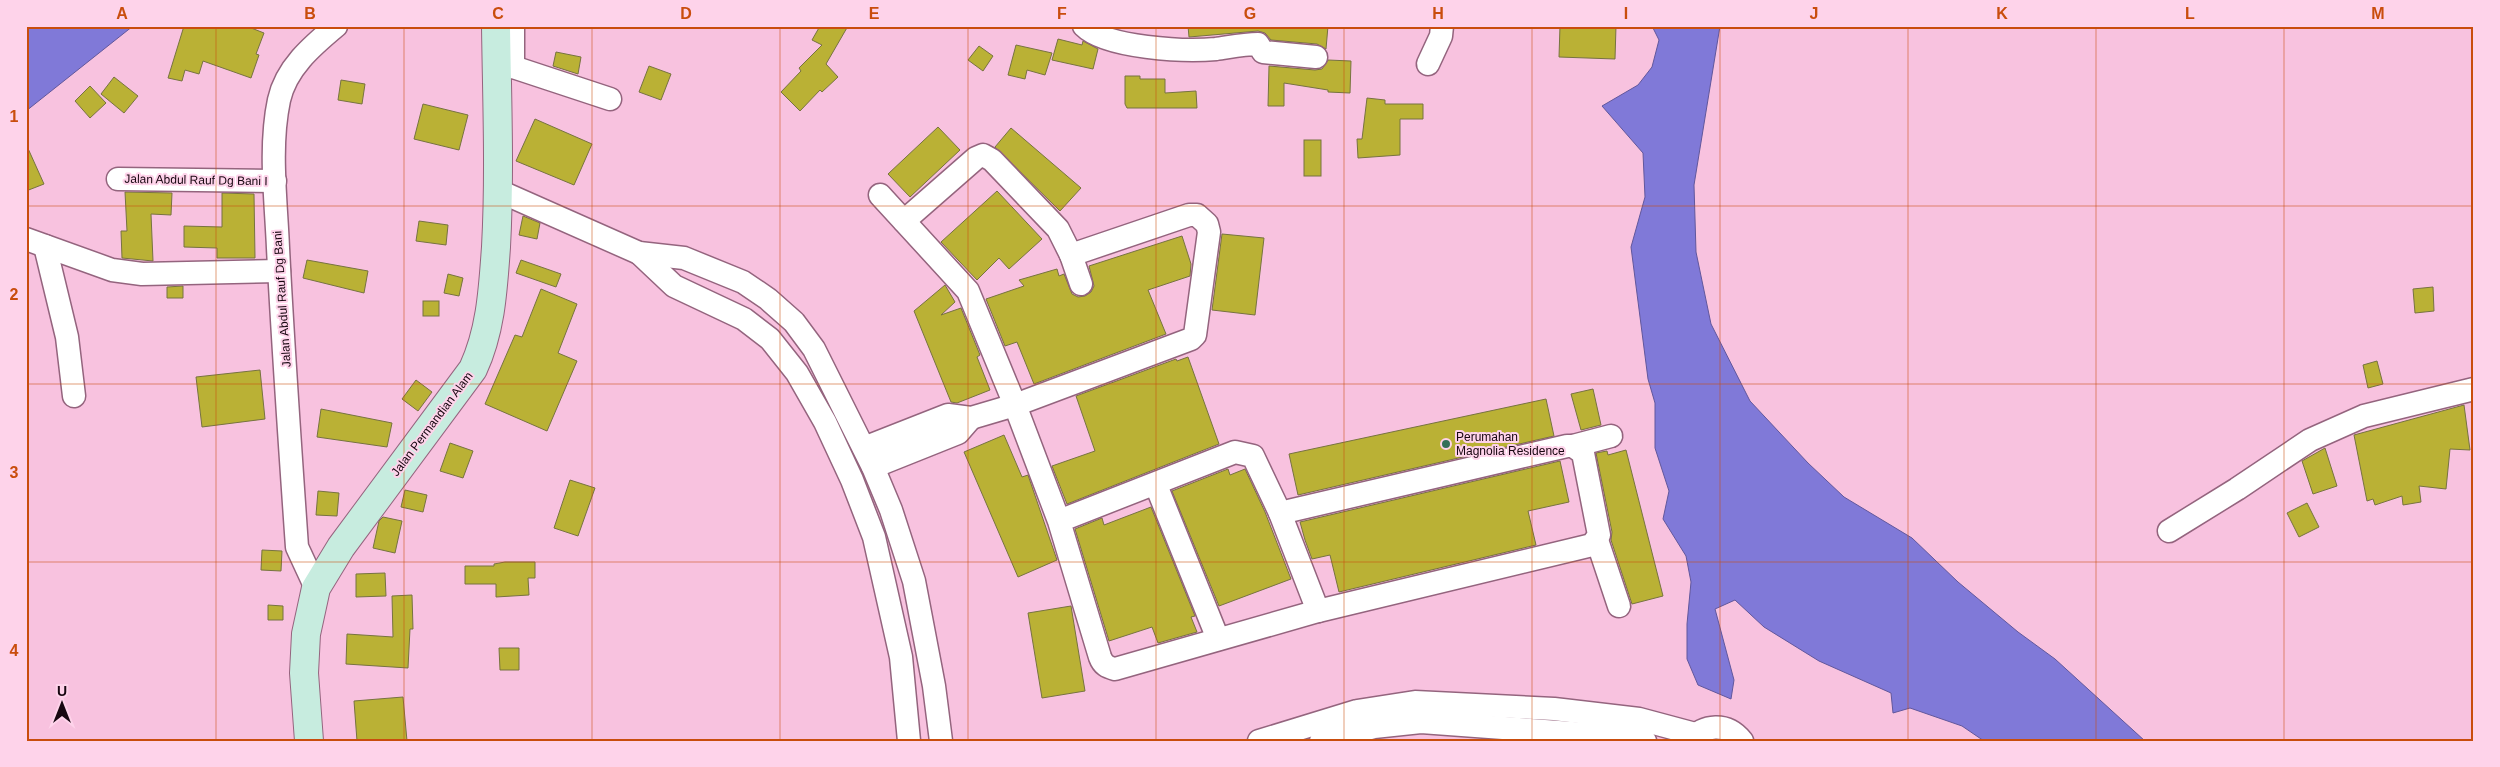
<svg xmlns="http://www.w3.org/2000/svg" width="2500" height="767" font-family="Helvetica,sans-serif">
<rect width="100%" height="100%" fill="#f8c2df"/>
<g fill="#8079d8" stroke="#61579c">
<polygon points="26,26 133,26 26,111"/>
<polygon points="1652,26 1720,26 1694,185 1696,252 1711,324 1750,401 1808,463 1844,497 1912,538 1958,582 2018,632 2055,659 2145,741 1984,741 1962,726 1910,708 1893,713 1891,693 1819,661 1764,627 1735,600 1715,609 1734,680 1731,699 1698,685 1687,659 1687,624 1691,582 1686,556 1663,519 1669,491 1655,448 1655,403 1648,379 1631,247 1645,197 1643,153 1602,106 1638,85 1652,67 1659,40"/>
</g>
<g fill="#bab135" stroke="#777340">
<polygon points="184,26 246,26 264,33 256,54 259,55 251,78 203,61 199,74 185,70 182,81 168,78"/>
<polygon points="820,26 848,26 826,64 838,77 822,92 820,90 800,111 781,92 801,71 799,68 822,45 812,40"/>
<polygon points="1188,26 1328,26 1326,49 1317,44 1271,40 1265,33 1258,31 1189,37"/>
<polygon points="1560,26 1616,26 1615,59 1559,57"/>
<polygon points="1058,39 1082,45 1083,41 1098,49 1093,69 1052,60"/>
<polygon points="1016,45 1052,53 1045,75 1027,70 1025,79 1008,75"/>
<polygon points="979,46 993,56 983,71 968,60"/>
<polygon points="556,52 581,57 578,74 553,66"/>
<polygon points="1328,60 1351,61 1350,93 1328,92 1328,90 1284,83 1284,106 1268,106 1269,66 1315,70 1322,69"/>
<polygon points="649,66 671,74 661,100 639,92"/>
<polygon points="1125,76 1140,76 1140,79 1165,79 1165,93 1196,91 1197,108 1127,108 1125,104"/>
<polygon points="114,77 138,96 124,113 101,94"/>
<polygon points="341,80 365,84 362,104 338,100"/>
<polygon points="90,86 106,103 90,118 75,101"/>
<polygon points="1367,98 1385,100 1385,104 1423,104 1423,119 1400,119 1400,155 1358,158 1357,139 1362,139"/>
<polygon points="423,104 468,115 459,150 414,139"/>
<polygon points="535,119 592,144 574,185 516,161"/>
<polygon points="938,127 960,150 910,197 888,174"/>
<polygon points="1011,128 1081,188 1060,211 995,147"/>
<rect x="1304" y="140" width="17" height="36"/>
<polygon points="26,144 44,184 26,191"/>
<polygon points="997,191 1042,239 1009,269 999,258 977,280 941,242"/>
<polygon points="125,192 172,193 171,215 151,214 153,261 122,258 121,231 127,231"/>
<polygon points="222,193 254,194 255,258 217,258 217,248 184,247 184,226 222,227"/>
<polygon points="523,216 540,223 537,239 519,235"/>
<polygon points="419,221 448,225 446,245 416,241"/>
<polygon points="1222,234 1264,238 1255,315 1212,310"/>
<polygon points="1182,236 1191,264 1190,276 1148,290 1166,334 1034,384 1017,342 1005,346 986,299 1024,286 1019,280 1057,269 1059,276 1064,274 1072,294 1078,297 1085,296 1091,292 1094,286 1089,266"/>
<polygon points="307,260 368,271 364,293 303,278"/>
<polygon points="521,260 561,274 556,287 516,273"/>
<polygon points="448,274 463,278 459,296 444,293"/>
<polygon points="945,285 955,302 941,315 961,308 980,355 977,357 990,390 957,403 951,402 914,311"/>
<polygon points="183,286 183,298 167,298 167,287"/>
<polygon points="2433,287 2434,311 2415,313 2413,289"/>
<polygon points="541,289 577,304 558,353 577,361 547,431 485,404 515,335 522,337"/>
<rect x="423" y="301" width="16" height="15"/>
<polygon points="1188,357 1219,444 1067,504 1052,466 1095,451 1076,396 1176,359 1177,361"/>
<polygon points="2377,361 2383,384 2368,388 2363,365"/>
<polygon points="260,370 265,419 202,427 196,377"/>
<polygon points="416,380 432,392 418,411 402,399"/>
<polygon points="1593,389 1601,425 1581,430 1571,394"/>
<polygon points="1546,399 1554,436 1298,495 1289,454"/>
<polygon points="2464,405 2470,450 2450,449 2446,489 2419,486 2421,502 2403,505 2402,496 2375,505 2373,499 2367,501 2354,435"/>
<polygon points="321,409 392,423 387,447 317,437"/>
<polygon points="1004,435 1022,477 1028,475 1057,560 1018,577 964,452"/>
<polygon points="450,443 473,451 463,478 440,471"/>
<polygon points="2325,448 2337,486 2313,494 2302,461"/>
<polygon points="1626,450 1663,596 1632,604 1611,540 1612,532 1596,453 1607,451 1608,455"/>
<polygon points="1560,461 1569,502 1528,511 1536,545 1339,592 1330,555 1312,559 1305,540 1300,522"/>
<polygon points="1228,469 1230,475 1245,469 1265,512 1291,579 1219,606 1172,491"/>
<polygon points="570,480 595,488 578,536 554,528"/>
<polygon points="405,490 427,495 423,512 401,507"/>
<polygon points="318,491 339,493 337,516 316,515"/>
<polygon points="2307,503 2319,527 2299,537 2287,513"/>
<polygon points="1151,507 1195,616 1191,617 1197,632 1158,643 1152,627 1109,641 1075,529 1102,518 1104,525"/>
<polygon points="383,517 402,521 395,553 373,548 379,521"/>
<polygon points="262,550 282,551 281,571 261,570"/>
<polygon points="505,562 535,562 535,578 528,578 529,595 496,597 496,584 465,584 465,566 494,566 494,564"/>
<polygon points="385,573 386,596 356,597 356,574"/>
<polygon points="412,595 413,629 410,629 408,668 346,664 347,634 393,637 392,596"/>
<polygon points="268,605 283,606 283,620 268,620"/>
<polygon points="1071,606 1085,691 1042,698 1028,613"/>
<polygon points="499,648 519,648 519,670 500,670"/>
<polygon points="403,697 407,741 357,741 354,701"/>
</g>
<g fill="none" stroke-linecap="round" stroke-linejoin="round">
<g stroke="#94647e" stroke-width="25">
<g id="street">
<path d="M1084,26C1106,48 1185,52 1216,49C1230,47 1244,44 1258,44L1263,52L1316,57"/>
<polyline points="1428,64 1441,36 1442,26"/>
<polyline points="513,67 513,26"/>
<polyline points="497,68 513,67 610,99"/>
<polyline points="118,179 275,181"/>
<polyline points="499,191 639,253 684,258 743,282 768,299 794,322 814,349 873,467 891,510 914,581 934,686 941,741"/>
<path d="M880,195L968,291L1015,405L1059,521L1100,657C1103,665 1107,667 1115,669L1318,611L1592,545L1599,535L1583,453L1573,446H1567L1280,513L1253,456L1235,452L1059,521"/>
<polyline points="904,221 976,158 983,155 992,160 1058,229 1071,255 1081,284"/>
<polyline points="26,239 112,270 142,274 279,271"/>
<polyline points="45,246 67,337 74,396"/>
<polyline points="639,253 674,286 744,319 770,339 797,373 825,422 852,480 874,537 901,657 909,741"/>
<polyline points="1573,446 1611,436"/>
<polyline points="864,448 948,415 971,418 1015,405 1191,339 1195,335 1209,232 1207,224 1197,215 1189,215 1071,255"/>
<polyline points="873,467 958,433 971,418"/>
<polyline points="1156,485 1218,639"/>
<polyline points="1280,513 1318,611"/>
<polyline points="2169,531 2237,489 2310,440 2364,416 2474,389"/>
<polyline points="1597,540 1619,606"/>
<path d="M316,588L297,547C290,447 283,347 278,248C276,200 269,147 279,100C286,68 312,46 336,26"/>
<polyline points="1259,741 1357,711 1415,702 1554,709 1639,719 1695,734"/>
<polyline points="1321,741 1374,727 1421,722 1628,737 1645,741"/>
<path d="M1689,741C1704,724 1727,722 1742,741"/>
</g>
</g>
<g stroke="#94647e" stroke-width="30">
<path id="secondary" d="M309,741L304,673L306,634L316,588L341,547L473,369C491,330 493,289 496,247C500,173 497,100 496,26"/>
</g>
<use href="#street" stroke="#fff" stroke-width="22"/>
<use href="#secondary" stroke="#c7ecdf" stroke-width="28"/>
</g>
<path fill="none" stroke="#c94d0d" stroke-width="1" stroke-opacity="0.55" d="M216,26V741M404,26V741M592,26V741M780,26V741M968,26V741M1156,26V741M1344,26V741M1532,26V741M1720,26V741M1908,26V741M2096,26V741M2284,26V741M26,206H2474M26,384H2474M26,562H2474"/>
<circle fill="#356f58" stroke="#fed3ea" stroke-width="2" cx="1446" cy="444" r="5"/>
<g text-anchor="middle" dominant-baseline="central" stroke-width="4" stroke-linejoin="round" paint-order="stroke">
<g font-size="12" fill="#180711" stroke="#fed3ea">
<text transform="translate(196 180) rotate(1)">Jalan Abdul Rauf Dg Bani I</text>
<text transform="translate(282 299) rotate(-94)">Jalan Abdul Rauf Dg Bani</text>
<text transform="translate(432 424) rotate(-53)">Jalan Permandian Alam</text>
</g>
<g font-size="12" fill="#180711" stroke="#fed3ea" text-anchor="start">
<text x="1456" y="437">Perumahan<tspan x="1456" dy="14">Magnolia Residence</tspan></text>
</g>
</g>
<rect width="2500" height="767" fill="none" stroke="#fed3ea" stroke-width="55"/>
<g transform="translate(62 704)" stroke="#fed3ea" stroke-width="4" paint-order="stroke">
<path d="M0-4L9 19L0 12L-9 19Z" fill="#180711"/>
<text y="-8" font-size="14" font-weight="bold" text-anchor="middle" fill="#180711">U</text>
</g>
<rect x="28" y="28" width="2444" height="712" fill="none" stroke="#c94d0d" stroke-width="2"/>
<g font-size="16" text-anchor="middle" font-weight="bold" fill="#c94d0d">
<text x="122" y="19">A</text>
<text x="310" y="19">B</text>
<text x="498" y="19">C</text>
<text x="686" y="19">D</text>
<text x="874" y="19">E</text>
<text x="1062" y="19">F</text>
<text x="1250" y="19">G</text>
<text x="1438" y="19">H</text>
<text x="1626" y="19">I</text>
<text x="1814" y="19">J</text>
<text x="2002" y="19">K</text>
<text x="2190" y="19">L</text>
<text x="2378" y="19">M</text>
<text x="14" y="122">1</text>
<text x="14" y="300">2</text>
<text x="14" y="478">3</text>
<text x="14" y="656">4</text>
</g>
</svg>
